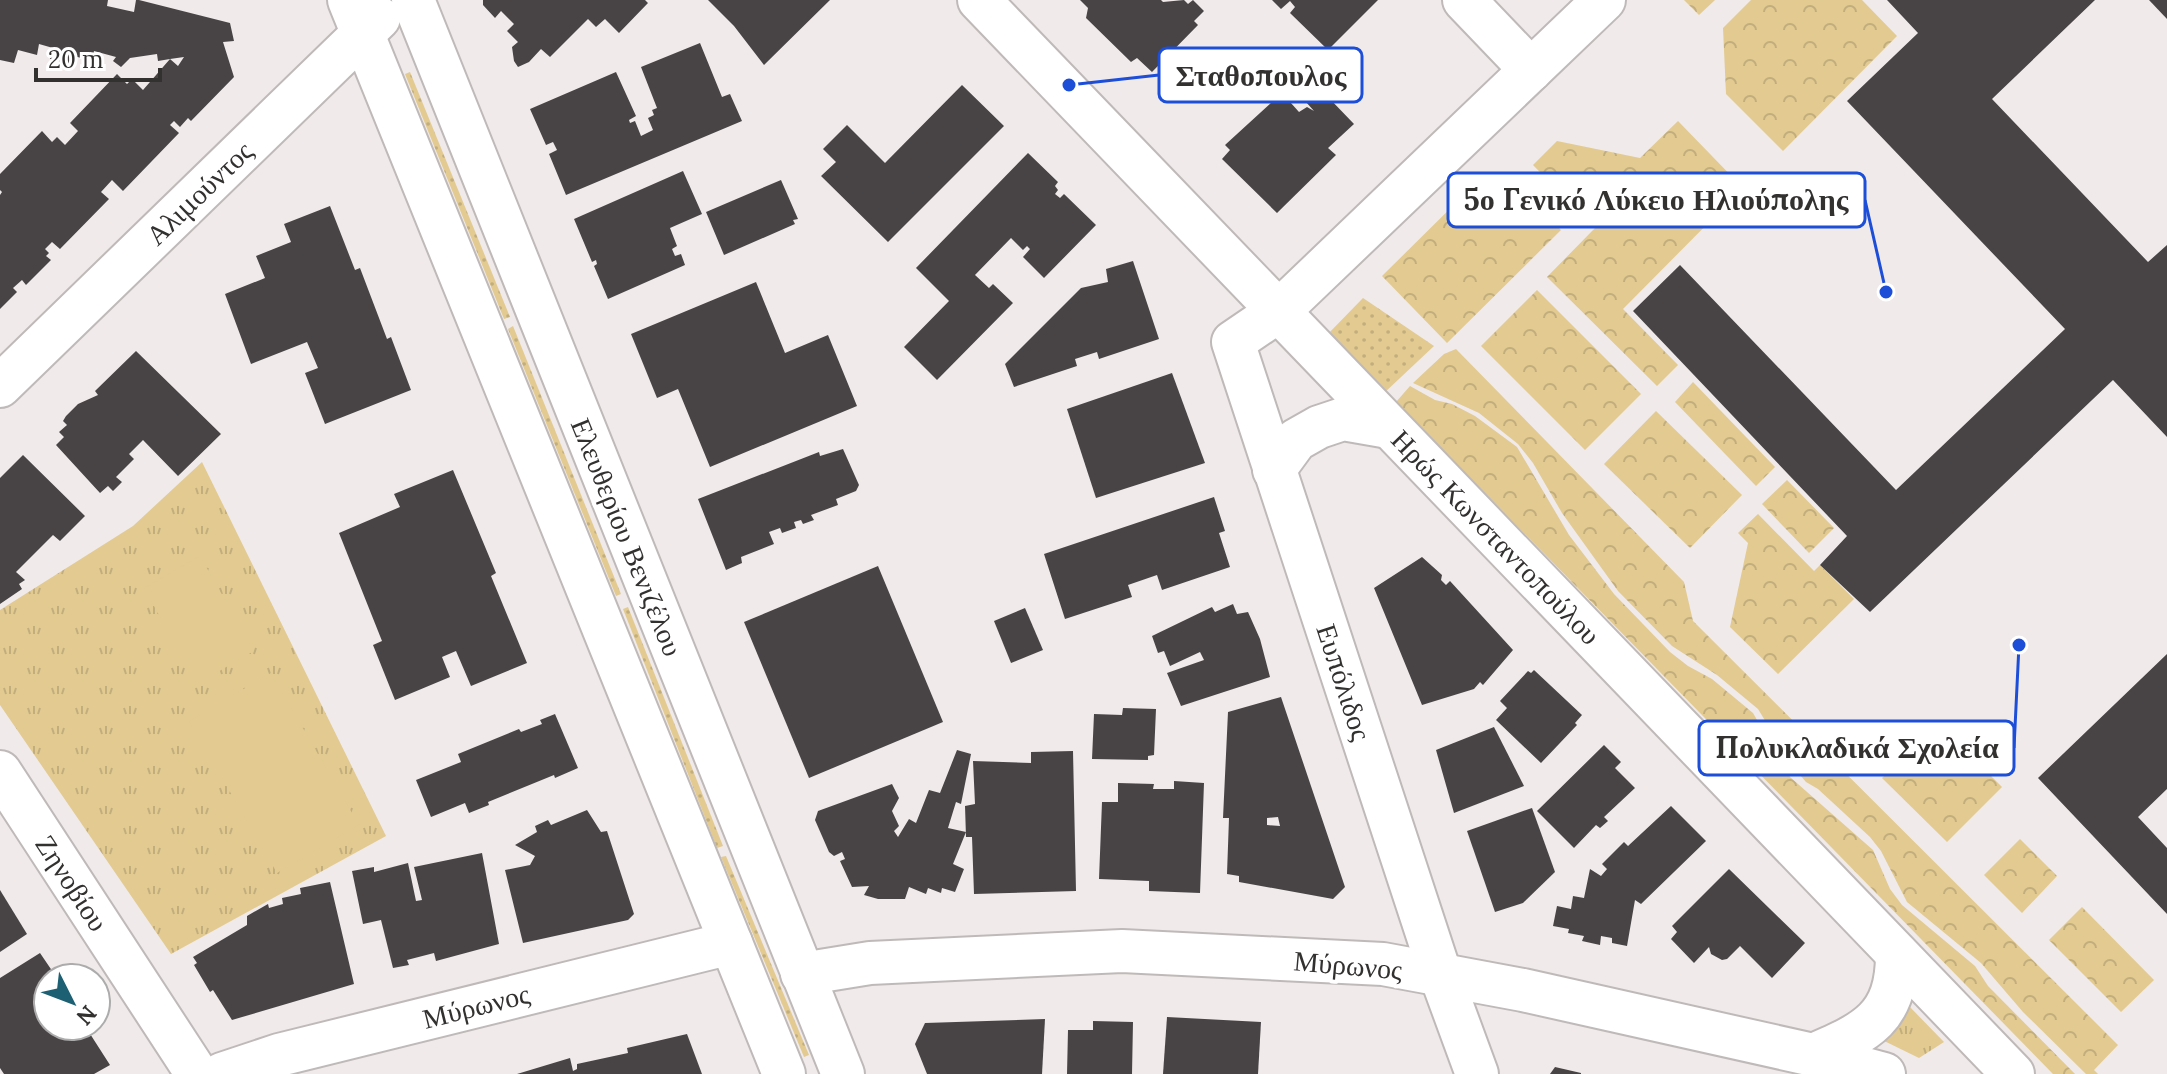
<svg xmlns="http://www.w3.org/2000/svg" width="2167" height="1074" font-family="Lora,serif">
<defs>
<pattern id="grass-dots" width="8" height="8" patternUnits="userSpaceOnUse" patternTransform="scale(2)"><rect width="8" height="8" fill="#e2ca91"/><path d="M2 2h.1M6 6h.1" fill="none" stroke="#c2ae7d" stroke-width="1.8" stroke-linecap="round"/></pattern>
<pattern id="forest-crowns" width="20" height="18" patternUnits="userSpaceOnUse" patternTransform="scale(2)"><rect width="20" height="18" fill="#e2ca91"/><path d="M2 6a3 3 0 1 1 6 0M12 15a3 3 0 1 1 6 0" fill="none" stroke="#c2ae7d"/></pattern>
<pattern id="park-tufts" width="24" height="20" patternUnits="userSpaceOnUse" patternTransform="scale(2)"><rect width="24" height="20" fill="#e2ca91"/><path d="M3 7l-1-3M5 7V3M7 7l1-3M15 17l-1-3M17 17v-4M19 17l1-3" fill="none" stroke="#c2ae7d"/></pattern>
</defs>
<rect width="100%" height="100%" fill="#f0eaea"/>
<g fill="url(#grass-dots)">
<polygon points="410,72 510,317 504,319 405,74"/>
<polygon points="1363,298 1434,346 1383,394 1326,336"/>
<polygon points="513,326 621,594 616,596 508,329"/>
<polygon points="628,607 723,846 717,848 623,609"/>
<polygon points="726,856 809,1055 804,1057 721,857"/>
</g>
<g fill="url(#forest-crowns)">
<polygon points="1684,0 1715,0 1699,15"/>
<polygon points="1751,0 1862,0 1897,36 1783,151 1726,94 1723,28"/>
<polygon points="1678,121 1743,188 1623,309 1678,365 1657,386 1547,277 1595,228 1533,165 1557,141 1640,158"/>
<polygon points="1470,189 1501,220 1527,196 1561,230 1447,343 1382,276"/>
<polygon points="1537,290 1641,394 1585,450 1481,346"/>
<polygon points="1456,349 1684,582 1693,621 2118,1045 2094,1070 2098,1074 2086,1074 2023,1012 1981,963 1907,902 1881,851 1870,837 1818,789 1806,782 1794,768 1758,709 1717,675 1672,646 1618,591 1562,513 1533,463 1518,444 1479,413 1413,383 1444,354"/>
<polygon points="1693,382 1775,467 1756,486 1675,402"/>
<polygon points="1410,386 1435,400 1452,404 1475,416 1517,447 1569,535 1614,594 1670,652 1688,666 1712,679 1753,713 1790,777 1873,850 1890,889 1902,905 1975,966 1988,986 2075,1074 2053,1074 1396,402"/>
<polygon points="1656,411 1742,495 1690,548 1604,464"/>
<polygon points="1787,480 1834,528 1809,553 1762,504"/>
<polygon points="1758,514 1814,571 1820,565 1854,599 1778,674 1730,627 1748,543 1738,533"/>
<polygon points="1938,723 2002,787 1947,842 1882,778"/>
<polygon points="2020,839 2057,876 2022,913 1984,875"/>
<polygon points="2082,907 2154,980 2121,1012 2049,940"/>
</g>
<g fill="url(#park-tufts)">
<polygon points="202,462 386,836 171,954 0,705 0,610 133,526"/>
<polygon points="1907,1004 1944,1042 1919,1058 1874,1036"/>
</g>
<g fill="#e2ca91">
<polygon points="200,556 254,651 197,684 144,588"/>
<polygon points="271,673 359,825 277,873 189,721"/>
</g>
<g fill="#484446" fill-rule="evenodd">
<polygon points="0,0 108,0 107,6 134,12 136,0 139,0 230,23 234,41 223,42 234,77 191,121 188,118 180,127 174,121 170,125 179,133 123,191 112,180 101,192 109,199 60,249 52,242 45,249 49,253 46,256 51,260 26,285 22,280 13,288 17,292 0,309 0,195 2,192 0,190 0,174 42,131 52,142 57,137 65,145 78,131 70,123 117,74 127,84 132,79 143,90 170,59 178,66 184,57 170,59 158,61 157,54 130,58 121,67 113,61 116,57 94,51 92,61 74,56 72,65 50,59 53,48 39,44 37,55 18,50 14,63 0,60"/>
<polygon points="483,0 645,0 648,3 619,33 605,19 596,27 588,19 550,57 541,49 529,62 518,67 514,61 512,47 518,42 507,31 514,24 501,11 495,18 483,5"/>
<polygon points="708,0 830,0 764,65 734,26"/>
<polygon points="1080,0 1161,0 1163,2 1184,0 1188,4 1193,0 1204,11 1194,21 1198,25 1152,72 1137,58 1131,62 1086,18 1088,8"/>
<polygon points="1272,0 1378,0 1328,50 1290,13 1295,7 1290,1 1281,9"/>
<polygon points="1887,0 2095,0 1992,99 2148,262 2167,245 2167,437 2113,380 1870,612 1820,565 1847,536 1633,311 1680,265 1896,490 2065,329 1847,101 1918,33"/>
<polygon points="2149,0 2167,0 2167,19"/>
<polygon points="700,43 722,97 730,94 742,121 566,195 549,154 557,150 553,142 546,145 530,109 616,72 636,116 629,120 630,123 635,121 641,136 653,130 648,118 654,115 652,110 657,108 641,67"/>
<polygon points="1302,70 1354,124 1328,148 1336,155 1277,213 1222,159 1230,150 1225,145 1282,93 1299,112 1307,107 1314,111 1289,83"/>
<polygon points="962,85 1004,126 888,242 821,176 836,162 823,149 847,125 885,163"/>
<polygon points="1028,153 1058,182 1055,186 1058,190 1055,194 1060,198 1064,194 1096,225 1044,278 1023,257 1030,249 1027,246 1023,250 1011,238 975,275 989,288 993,284 1013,303 937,380 904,347 949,301 916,268"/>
<polygon points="683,171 702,214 670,228 677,246 672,249 675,256 681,254 685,265 608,299 594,266 597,264 596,260 592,262 574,219"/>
<polygon points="781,180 798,219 793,220 795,224 724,255 706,212"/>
<polygon points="330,206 355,270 360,268 387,339 391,337 411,390 325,424 305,373 318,368 307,342 251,364 225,294 265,278 256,256 291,242 284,224"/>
<polygon points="1133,261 1159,339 1099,359 1097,352 1075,359 1077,366 1014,387 1005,364 1081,288 1108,282 1106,269"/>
<polygon points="756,282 785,353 828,335 857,406 710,467 678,389 657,398 631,334"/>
<polygon points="136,351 221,434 178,476 143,440 129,454 134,459 116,477 122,482 113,491 108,486 100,493 56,445 64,437 59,432 67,425 63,421 66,416 78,404 98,395 95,391"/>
<polygon points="1172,373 1205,463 1096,498 1067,409"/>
<polygon points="843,449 859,485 856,491 836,499 838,505 811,515 814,520 803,524 801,520 794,522 796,528 782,533 780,528 769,532 774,544 741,557 742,563 726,570 698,499 819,452 820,456"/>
<polygon points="23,455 85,516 60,541 53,535 16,572 25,580 19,584 22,589 0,604 0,478"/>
<polygon points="453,470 496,573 491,576 527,663 471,686 456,651 442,657 450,677 395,700 373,645 382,641 339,533 400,507 394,494"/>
<polygon points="1214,497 1225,531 1219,533 1230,567 1162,590 1157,575 1128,585 1132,597 1065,619 1044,554"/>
<polygon points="1422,557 1442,575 1441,580 1446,585 1450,581 1513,650 1483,685 1480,682 1474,689 1422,705 1374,588"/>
<polygon points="878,566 943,722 809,778 744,622"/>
<polygon points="1233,604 1237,614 1248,612 1260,639 1270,677 1181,706 1167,673 1204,660 1200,652 1170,666 1164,651 1158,653 1152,636 1212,607 1215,612"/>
<polygon points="1025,608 1043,650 1011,663 994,621"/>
<polygon points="2167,654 2167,789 2138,817 2167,848 2167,914 2038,778"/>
<polygon points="1534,670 1582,715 1575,723 1577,725 1541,763 1496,720 1507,708 1500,701 1528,671 1531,673"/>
<path d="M1281,697L1345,887L1333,899L1239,882V876L1227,874L1229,818H1223L1228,712ZM1278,817L1280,826L1267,825V818Z"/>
<polygon points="1123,708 1156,709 1154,755 1148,756 1148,760 1092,759 1094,714 1122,715"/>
<polygon points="555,714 578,768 555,778 554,775 488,802 489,805 469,813 465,803 431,817 416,780 461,762 458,754 519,729 521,732 542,724 540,720"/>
<polygon points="1494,727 1524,786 1454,813 1436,750"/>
<polygon points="1604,745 1621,762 1615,768 1635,788 1604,817 1608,821 1600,828 1596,825 1574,848 1537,811"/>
<polygon points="957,750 971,754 961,804 956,802 948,828 966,832 953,864 964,869 955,892 942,888 941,893 928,888 926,894 909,887 905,899 878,899 864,895 869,886 852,887 840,861 845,859 842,852 834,856 829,852 815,820 818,811 892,784 899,798 892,811 899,826 894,831 898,837 909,819 916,823 929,790 940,793"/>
<polygon points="1073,751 1076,891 974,894 972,837 966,837 965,806 975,804 973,761 1031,763 1031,752"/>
<polygon points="1174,781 1204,783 1200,893 1149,891 1149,881 1099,879 1102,802 1118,802 1118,783 1154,784 1153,789 1174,789"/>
<polygon points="1671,806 1706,841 1641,904 1635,900 1627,946 1612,943 1612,938 1601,936 1600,945 1582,941 1584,936 1568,933 1569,929 1553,926 1557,906 1571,909 1573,896 1584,898 1590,869 1601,876 1607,869 1602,864 1624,842 1628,846"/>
<polygon points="1532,808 1555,872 1523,903 1495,912 1467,831"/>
<polygon points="587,810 601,832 607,831 634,914 628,920 523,943 505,870 530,865 535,856 515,845 537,832 535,826 548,820 551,825"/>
<polygon points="482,853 499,944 436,961 434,953 407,960 409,965 393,968 381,920 363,924 352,871 374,867 374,872 408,863 416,901 422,900 414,867"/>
<polygon points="1729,869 1805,943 1772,978 1740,946 1727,959 1722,960 1711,954 1709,947 1694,963 1671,939 1677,932 1672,926"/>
<polygon points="330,882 354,984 232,1020 213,990 210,992 194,965 197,963 193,957 247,925 247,916 268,904 269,908 283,904 282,898 301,894 300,888"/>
<polygon points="0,890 27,934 0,952"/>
<polygon points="40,953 57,978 48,978 48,1026 85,1026 110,1065 94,1074 4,1074 0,1068 0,978"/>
<polygon points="1167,1017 1261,1022 1258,1074 1163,1074"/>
<polygon points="1045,1019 1042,1074 927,1074 915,1044 925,1023"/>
<polygon points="1093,1021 1133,1022 1132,1074 1067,1074 1068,1030 1093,1030"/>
<polygon points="687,1034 702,1074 517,1074 570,1058 573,1071 577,1069 577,1064 628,1053 627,1048"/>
<polygon points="1555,1067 1581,1073 1581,1074 1550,1074"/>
</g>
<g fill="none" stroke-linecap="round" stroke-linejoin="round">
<g stroke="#bfbab9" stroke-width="46">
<g id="minor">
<polyline points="349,0 784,1074"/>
<polyline points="413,0 843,1074"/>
<polyline points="979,0 2013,1074"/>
<polyline points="1464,0 1531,70"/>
<polyline points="0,386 379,18"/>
<polyline points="1274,470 1296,440 1319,427 1343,419 1389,427"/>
<polyline points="0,772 197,1074"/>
<polyline points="802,974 870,963 1122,951 1383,964 1523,990 1813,1055 1884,1074"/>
<path d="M1813,1055C1867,1032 1897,1018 1897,954"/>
<polyline points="222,1074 279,1055 731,943"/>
<polyline points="1477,1074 1441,976 1233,342 1280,310 1604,0"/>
</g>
</g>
<use href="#minor" stroke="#fff" stroke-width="42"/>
</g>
<g text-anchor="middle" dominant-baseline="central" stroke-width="8" stroke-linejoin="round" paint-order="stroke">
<g font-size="28" fill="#333030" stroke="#fff">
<text transform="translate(199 193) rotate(-44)">Αλιμούντος</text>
<text transform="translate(627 537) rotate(68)">Ελευθερίου Βενιζέλου</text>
<text transform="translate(1496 537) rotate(46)">Ηρώς Κωνσταντοπούλου</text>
<text transform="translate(1344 682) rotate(72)">Ευπόλιδος</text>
<text transform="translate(72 883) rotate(57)">Ζηνοβίου</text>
<text transform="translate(1348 965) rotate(5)">Μύρωνος</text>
<text transform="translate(476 1006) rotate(-14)">Μύρωνος</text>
</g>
</g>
<path fill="none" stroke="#1d4ed8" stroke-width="3" d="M1069 85L1159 75M1886 292L1865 200M2019 645L2014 748"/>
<g fill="#1d4ed8" stroke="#fff" stroke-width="3">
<circle cx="1069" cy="85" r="8"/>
<circle cx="1886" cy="292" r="8"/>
<circle cx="2019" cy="645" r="8"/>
</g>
<g fill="#fff" stroke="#1d4ed8" stroke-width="3">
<rect x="1159" y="48" width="203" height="54" rx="8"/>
<rect x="1448" y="173" width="417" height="54" rx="8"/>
<rect x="1699" y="721" width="315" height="54" rx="8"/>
</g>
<g font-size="30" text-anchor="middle" font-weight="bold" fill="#333030">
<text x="1261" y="86">Σταθοπουλος</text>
<text x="1656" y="210">5ο Γενικό Λύκειο Ηλιούπολης</text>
<text x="1857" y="758">Πολυκλαδικά Σχολεία</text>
</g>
<g transform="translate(72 1002) rotate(132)"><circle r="38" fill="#ffffff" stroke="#adacac" stroke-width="2"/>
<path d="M0-6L14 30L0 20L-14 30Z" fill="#1d6073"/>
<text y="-12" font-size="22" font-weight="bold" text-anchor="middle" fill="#333030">N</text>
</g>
<path d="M36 68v12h124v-12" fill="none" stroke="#333030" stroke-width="4"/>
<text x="48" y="68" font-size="24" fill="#333030" stroke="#ffffff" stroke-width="6" paint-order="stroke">20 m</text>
</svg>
